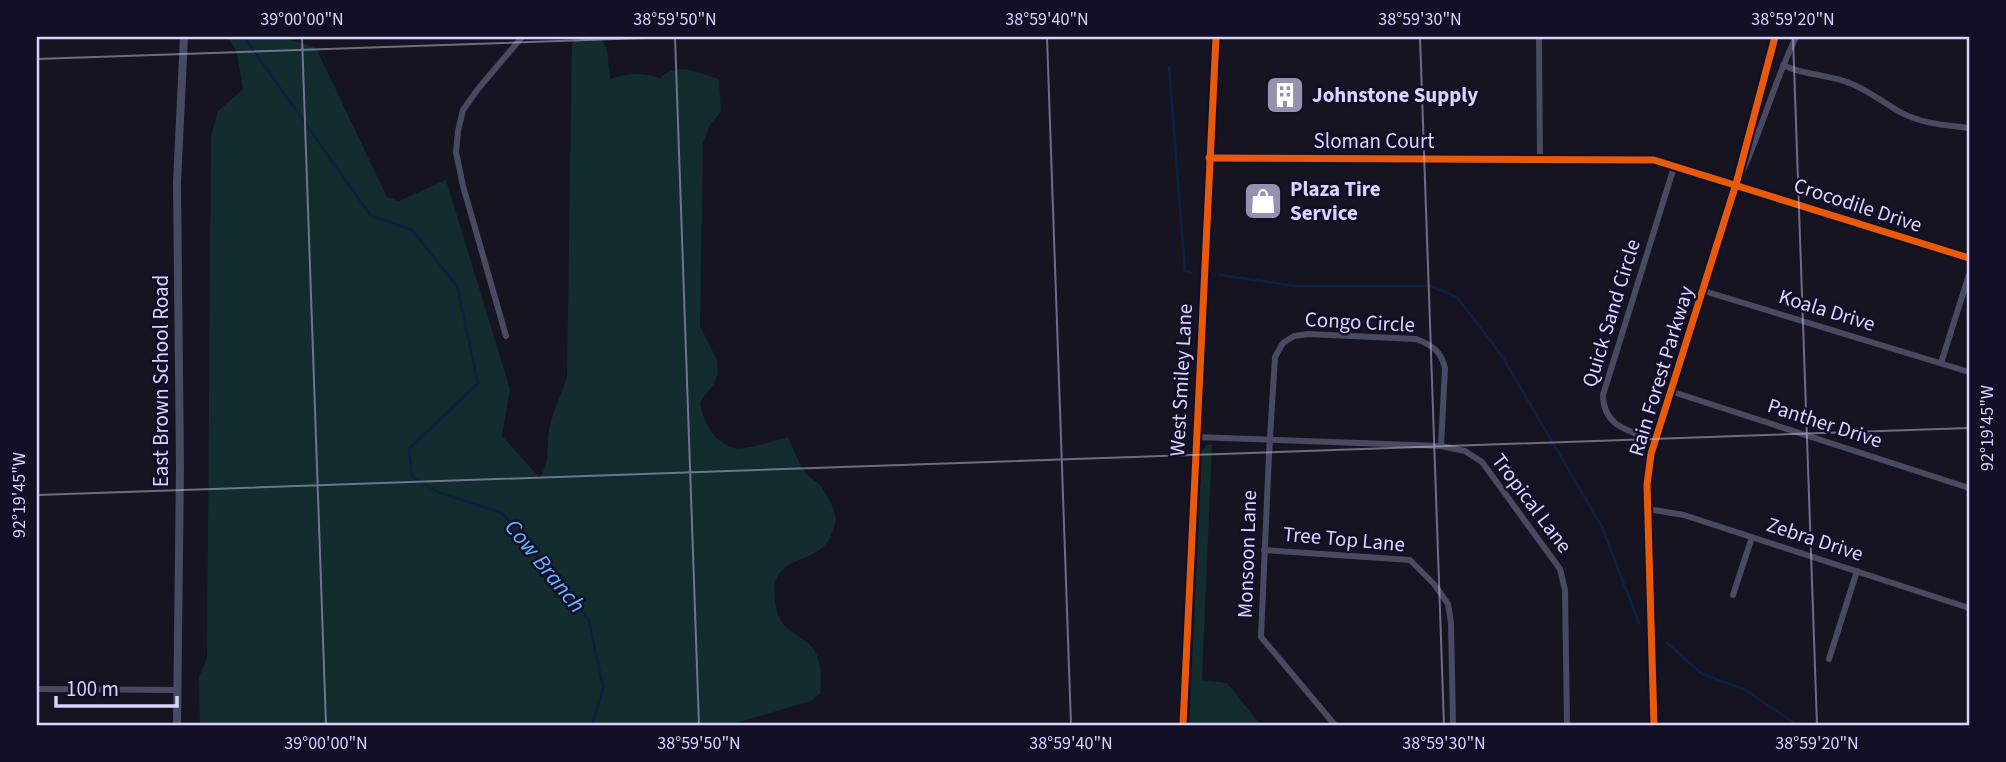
<svg xmlns="http://www.w3.org/2000/svg" width="2006" height="762" font-family="'Source Sans 3',sans-serif">
<rect width="100%" height="100%" fill="#161421"/>
<g fill="#132c2d">
<path d="M228,37H282L316,48L387,197L399,201L446,180L510,389L502,436L540,478C551,458 546,450 549,430C553,411 561,395 567,377L572,43L576,37H600L607,49L610,79C629,73 642,72 660,78C678,61 697,73 719,79L721,112L710,125L703,143L700,326L717,360L718,373L714,384L700,402C702,420 714,443 734,448C745,451 776,440 788,437C793,448 798,461 804,471C808,477 815,480 820,485C826,493 835,509 836,519C836,520 834,528 833,529C823,573 761,545 777,611C781,629 797,633 809,644C822,655 822,679 820,694L811,701L729,725H200L199,677L207,658L211,136L218,111L243,89L237,53Z"/>
<polygon points="1212,444 1202,680 1227,683 1261,725 1189,725 1202,451 1206,445"/>
</g>
<g fill="none" stroke-linecap="round" stroke-linejoin="round">
<g stroke="#0d2144" stroke-width="2.5">
<polyline points="244,37 371,216 412,230 457,286 478,383 409,449 412,477 440,493 502,513 589,620 603,688 592,725"/>
<polyline points="1169,67 1185,271 1191,273"/>
<polyline points="1220,275 1295,286 1430,286 1457,297 1502,356 1602,527 1639,623"/>
<polyline points="1666,642 1702,674 1744,689 1797,725"/>
</g>
<g stroke="#4a4962" stroke-width="6">
<polyline points="1539,37 1540,159"/>
<path d="M1783,65C1805,76 1829,74 1852,84C1869,91 1884,103 1900,112C1922,124 1945,125 1969,128"/>
<polyline points="1209,158 1654,160 1969,258"/>
<path d="M1743,170C1763,126 1775,80 1796,37"/>
<polyline points="1704,291 1969,372"/>
<polyline points="506,336 463,186 456,152 458,131 463,110 478,89 522,37"/>
<polyline points="1941,363 1969,275"/>
<polyline points="1670,391 1969,488"/>
<polyline points="1195,437 1441,446 1465,451 1482,462 1560,569 1565,590 1567,725"/>
<path d="M1655,440C1630,431 1603,427 1603,395L1674,167"/>
<polyline points="1648,509 1684,515 1969,608"/>
<polyline points="1264,550 1410,560 1434,584 1448,604 1451,623 1453,725"/>
<polyline points="1733,595 1752,537"/>
<polyline points="1829,659 1857,571"/>
<polyline points="37,689 178,690"/>
<path d="M1335,725L1261,637L1269,454L1275,357L1283,343L1294,336L1308,334L1416,339C1432,345 1441,351 1445,368L1441,446"/>
<polyline points="1654,725 1647,485 1651,454 1736,184 1775,37"/>
</g>
<g stroke="#4a4962" stroke-width="8">
<polyline points="177,725 180,467 177,182 184,37"/>
<polyline points="1183,725 1216,37"/>
</g>
<g stroke="#130f26" stroke-width="11">
<g id="cycleway">
<polyline points="1209,158 1654,160 1969,258"/>
<polyline points="1183,725 1216,37"/>
<polyline points="1654,725 1647,485 1651,454 1736,184 1775,37"/>
</g>
</g>
<use href="#cycleway" stroke="#e8590c" stroke-width="7"/>
</g>
<path fill="none" stroke="#d9d4ff" stroke-width="2" stroke-opacity="0.45" d="M302,37L326,725M675,37L699,725M1047,37L1071,725M1420,37L1444,725M1793,37L1817,725M37,59L674,37M37,495L1969,428"/>
<defs>
<g id="building-square" transform="scale(2.0125)"><rect x="-9" y="-9" width="18" height="18" rx="4" fill="#9591b1" stroke="#130f26"/><path d="M-4-6H4V6H1V3H-1V6H-4ZM-2.5-4.3h1.7v1.8h-1.7ZM.8-4.3h1.7v1.8H.8ZM-2.5-1h1.7V.8h-1.7ZM.8-1h1.7V.8H.8Z" fill="#fff"/></g>
<g id="shop-square" transform="scale(2.0125)"><rect x="-9" y="-9" width="18" height="18" rx="4" fill="#9591b1" stroke="#130f26"/><path d="M-5-2.5h2.3a2.7 3.5 0 0 1 5.4 0H5L5.5 6h-11ZM-1.5-2.5h3a1.5 2.3 0 0 0-3 0Z" fill="#fff"/></g>
</defs>
<g fill-rule="evenodd">
<use href="#building-square" x="1285" y="95"/>
<use href="#shop-square" x="1263" y="201"/>
</g>
<g text-anchor="middle" dominant-baseline="central" stroke-width="5" stroke-linejoin="round" paint-order="stroke">
<g font-size="21" font-weight="bold" fill="#d9d4ff" stroke="#130f26" text-anchor="start">
<text x="1312" y="95">Johnstone Supply</text>
<text x="1290" y="189">Plaza Tire<tspan x="1290" dy="24">Service</tspan></text>
</g>
<g font-size="21" fill="#d9d4ff" stroke="#130f26">
<text x="1374" y="141">Sloman Court</text>
<text transform="translate(1858 205) rotate(18)">Crocodile Drive</text>
<text transform="translate(1827 310) rotate(17)">Koala Drive</text>
<text transform="translate(1611 313) rotate(-73)">Quick Sand Circle</text>
<text transform="translate(1360 322) rotate(3)">Congo Circle</text>
<text transform="translate(1661 371) rotate(-73)">Rain Forest Parkway</text>
<text transform="translate(1181 380) rotate(-87)">West Smiley Lane</text>
<text transform="translate(161 381) rotate(-90)">East Brown School Road</text>
<text transform="translate(1825 423) rotate(18)">Panther Drive</text>
<text transform="translate(1532 503) rotate(53)">Tropical Lane</text>
<text transform="translate(1344 539) rotate(5)">Tree Top Lane</text>
<text transform="translate(1815 539) rotate(18)">Zebra Drive</text>
<text transform="translate(1247 554) rotate(-88)">Monsoon Lane</text>
</g>
<g font-size="23" font-style="italic" fill="#62b6ff" stroke="#130f26">
<text transform="translate(545 566) rotate(51)">Cow Branch</text>
</g>
</g>
<rect width="2006" height="762" fill="none" stroke="#130f26" stroke-width="77"/>
<path d="M56 696v10h121v-10" fill="none" stroke="#d9d4ff" stroke-width="3.5"/>
<text x="66" y="696" font-size="21" fill="#d9d4ff" stroke="#130f26" stroke-width="5" paint-order="stroke">100 m</text>
<rect x="38" y="38" width="1930" height="686" fill="none" stroke="#d9d4ff" stroke-width="2.5"/>
<g font-size="18" text-anchor="middle" fill="#d9d4ff">
<text x="302" y="25">39°00'00"N</text>
<text x="675" y="25">38°59'50"N</text>
<text x="1047" y="25">38°59'40"N</text>
<text x="1420" y="25">38°59'30"N</text>
<text x="1793" y="25">38°59'20"N</text>
<text transform="translate(1987 428) rotate(-90)" y="6">92°19'45"W</text>
<text transform="translate(19 495) rotate(-90)" y="6">92°19'45"W</text>
<text x="326" y="749">39°00'00"N</text>
<text x="699" y="749">38°59'50"N</text>
<text x="1071" y="749">38°59'40"N</text>
<text x="1444" y="749">38°59'30"N</text>
<text x="1817" y="749">38°59'20"N</text>
</g>
</svg>
